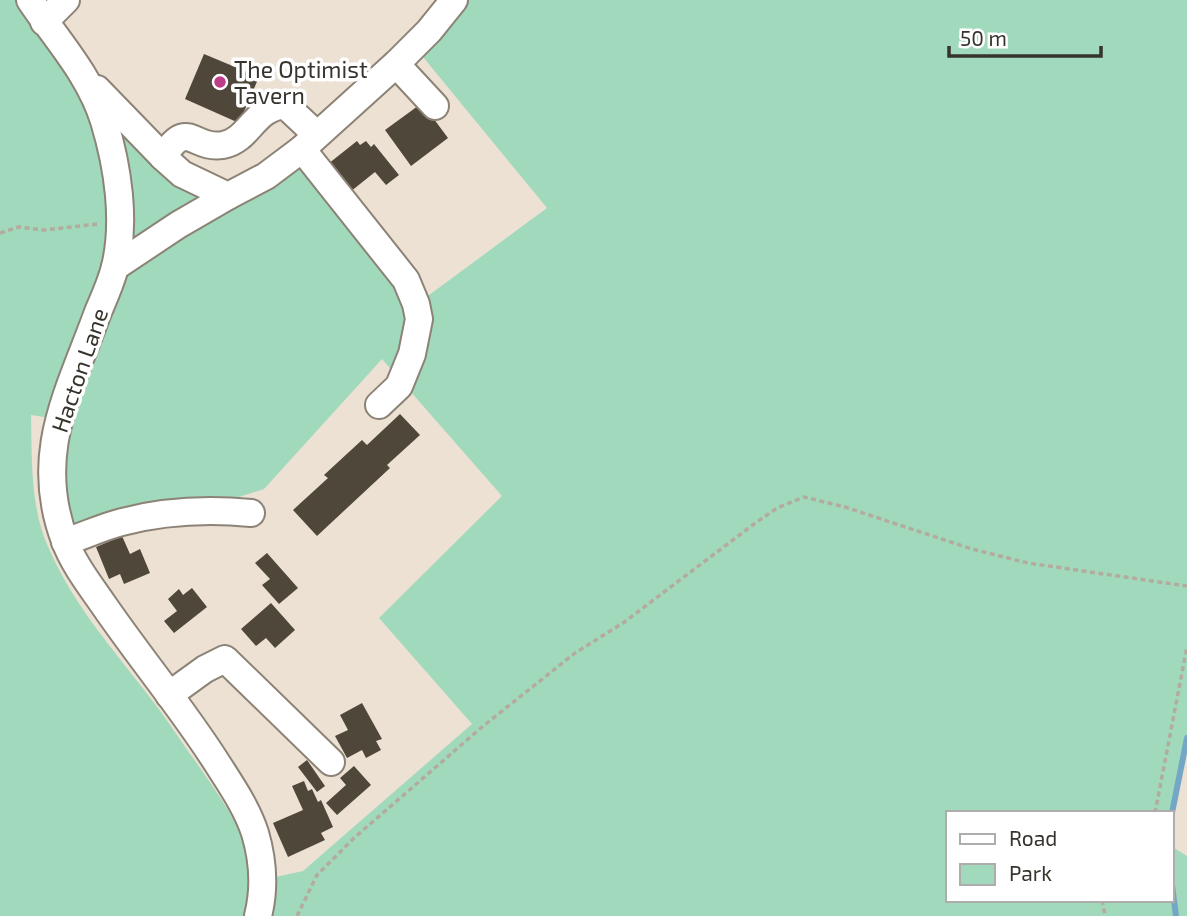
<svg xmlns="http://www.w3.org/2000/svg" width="1187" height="916" font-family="'Exo 2',sans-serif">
<rect width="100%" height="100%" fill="#ece1d3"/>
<path fill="#a1d9bc" d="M0,0H66L45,22L84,75L228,196L302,149L417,304L547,208L414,46L454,0H1187V738L1171,818V813H947V900H1171V846L1187,856V916H258L262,880L303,871L472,724L379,618L502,496L382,359L264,489L217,504L65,542L57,419L31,415C32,460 30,510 50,551C76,610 120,657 158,708C172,727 184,746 198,765C217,793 241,824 248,858C252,877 249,898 244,916H0Z"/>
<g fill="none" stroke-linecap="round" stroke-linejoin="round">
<g stroke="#74a7c6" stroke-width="6">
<polyline points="1171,818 1187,738"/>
<polyline points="1171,877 1176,916"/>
</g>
</g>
<g fill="#50473b">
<polygon points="204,54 259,77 239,123 185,99"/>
<polygon points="422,103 448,138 411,166 385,130"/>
<polygon points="357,141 360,145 366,141 371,147 374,144 399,175 386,185 375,172 350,192 328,164"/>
<polygon points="400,414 420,435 387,465 390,468 317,536 293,510 328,478 324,475 362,440 367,445"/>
<polygon points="122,536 130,554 140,549 150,573 124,584 120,574 109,579 96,547"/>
<polygon points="267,553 298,588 279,604 262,585 270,579 255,563"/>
<polygon points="192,588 207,607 174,633 164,621 177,611 168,599 179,589 183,595"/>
<polygon points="271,603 295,630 275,648 266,638 256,646 241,629"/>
<polygon points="362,703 382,739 376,741 381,750 366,758 362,750 347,758 335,736 348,730 340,715"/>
<polygon points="307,760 325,786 317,792 298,767"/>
<polygon points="354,766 371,785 337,815 326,803 346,785 340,778"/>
<polygon points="304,781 308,791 312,789 318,802 321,800 333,827 321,833 325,840 288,857 273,823 303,810 292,786"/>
</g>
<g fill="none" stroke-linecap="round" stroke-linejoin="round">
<g stroke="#8c8376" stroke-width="30">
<g id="minor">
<path d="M30,0C56,39 90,75 104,121C118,167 126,221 115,267C111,283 104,298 98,312C69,392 32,454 65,541C73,563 89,584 103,604C140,658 182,708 217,763C231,785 247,808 255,833C263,860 265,888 258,916"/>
<polyline points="44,22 66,0"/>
<polyline points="396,64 435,106"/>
<polyline points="97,89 163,157 182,174 228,196 266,176 302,149 396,64 429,31 454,0"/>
<polyline points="302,149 406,280 416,304 419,319 412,354 399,386 379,405"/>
<path d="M163,157C188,117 192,150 223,145C250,140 253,108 285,105L317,135"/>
<polyline points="115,267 178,225 228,196"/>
<path d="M65,542C84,536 102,527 122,522C164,511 208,509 251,513"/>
<polyline points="169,695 205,669 225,659 331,762"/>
</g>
</g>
<g stroke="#b4ab9f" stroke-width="3.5" stroke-dasharray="5 3.5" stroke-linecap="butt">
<polyline points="0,233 19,227 44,230 98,224"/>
<polyline points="1155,813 1187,647"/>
<polyline points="1102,900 1105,916"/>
<polyline points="297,916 317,875 354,838 482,727 575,653 623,623 754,524 777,508 804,497 845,507 972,549 1028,563 1187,586"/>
</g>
<use href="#minor" stroke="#fff" stroke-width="26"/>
</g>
<circle fill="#bd3d88" stroke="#fff" stroke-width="2.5" cx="220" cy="82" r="7"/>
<g text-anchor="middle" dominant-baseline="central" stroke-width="7" stroke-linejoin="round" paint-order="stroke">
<g font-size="23" fill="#37332d" stroke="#fff" text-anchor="start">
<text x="234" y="69">The Optimist<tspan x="234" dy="26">Tavern</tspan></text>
</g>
<g font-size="23" fill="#37332d" stroke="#fff">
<text transform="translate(79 370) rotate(-71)">Hacton Lane</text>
</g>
</g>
<rect x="946" y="811" width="228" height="91" fill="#ffffff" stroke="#afadab" stroke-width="2"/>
<rect x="960" y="834" width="35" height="10" fill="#ffffff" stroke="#afadab" stroke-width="2"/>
<text x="1009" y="846" font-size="21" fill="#37332d">Road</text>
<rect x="960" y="864" width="35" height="21" fill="#a1d9bc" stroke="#afadab" stroke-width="2"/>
<text x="1009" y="881" font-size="21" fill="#37332d">Park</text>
<path d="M949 46v10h152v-10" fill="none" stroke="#37332d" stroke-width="3.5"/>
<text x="960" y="46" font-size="21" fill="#37332d" stroke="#ffffff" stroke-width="5" paint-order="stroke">50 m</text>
</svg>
